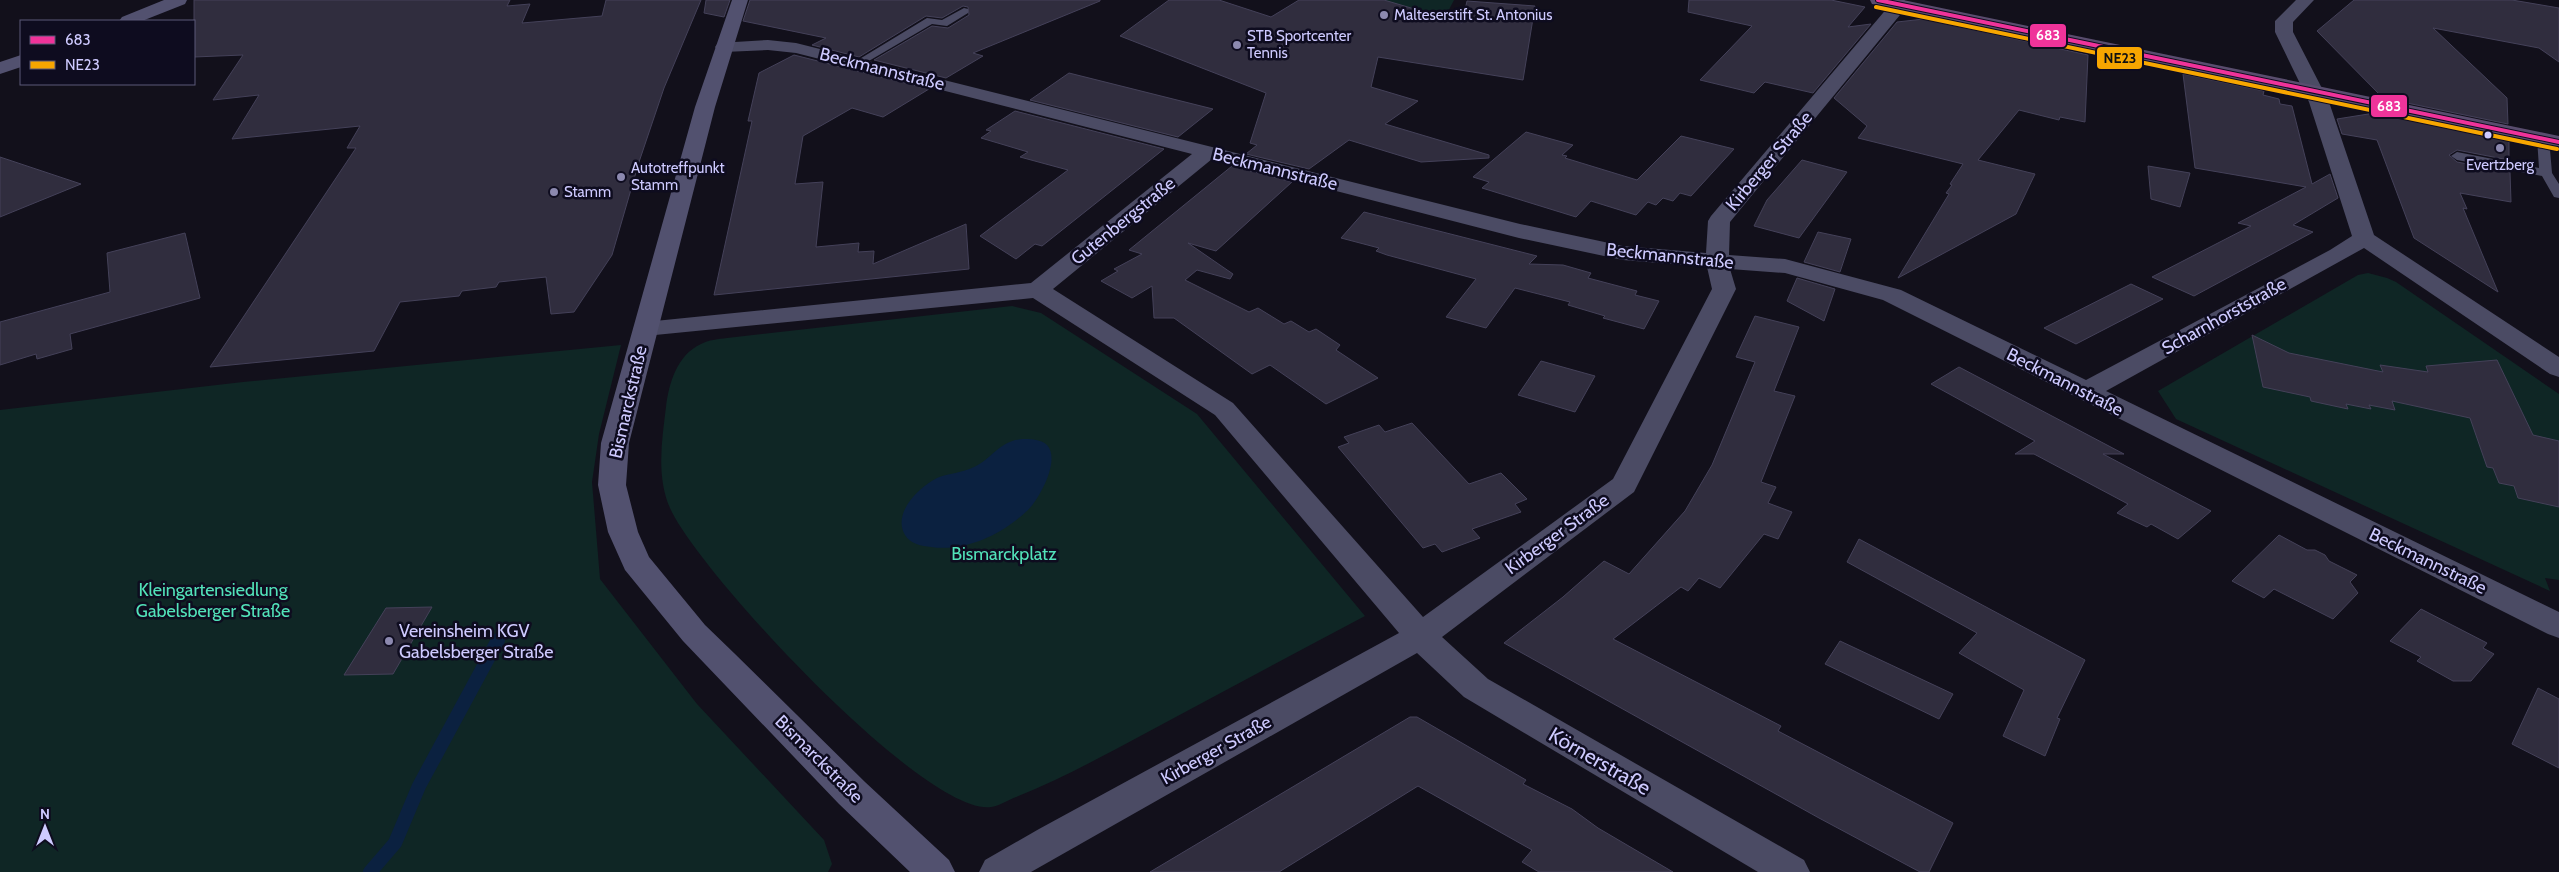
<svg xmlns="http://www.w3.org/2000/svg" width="2559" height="872" font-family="Cabin,sans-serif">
<rect width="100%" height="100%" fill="#12101b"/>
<g fill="#0f2625">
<polygon points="1384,0 1454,0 1438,31 1421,11 1412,8 1409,10"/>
<polygon points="2368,273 2387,278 2396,282 2559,394 2559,580 2545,578 2550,591 2176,419 2158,391 2358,275"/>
<path d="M1012,306L1041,313L1197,414L1365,616C1282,660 1200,704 1118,748C1084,766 1051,783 1016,797C1008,800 999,806 991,807C924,816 697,570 670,508C656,476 662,440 666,407C669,383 677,355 701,344C708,340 719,339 727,338Z"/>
<polygon points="621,345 599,434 592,482 600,579 697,704 824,840 832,864 828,872 0,872 0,410 243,382"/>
</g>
<path fill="#0b2140" d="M1022,439C1029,439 1041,439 1047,445C1061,460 1039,499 1028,510C1003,534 966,552 931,547C922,546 910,544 905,535C892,513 919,487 937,478C949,473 962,473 974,467C992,459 999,441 1022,439Z"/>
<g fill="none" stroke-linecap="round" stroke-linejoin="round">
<polyline stroke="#0b2140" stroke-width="14" points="370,872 395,843 419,786 498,640"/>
</g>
<g fill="#302d3e" stroke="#444159">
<polygon points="194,0 510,0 507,6 530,4 522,23 602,16 606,0 701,0 664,88 639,162 612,255 574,312 551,314 546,277 499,282 496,287 462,291 459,296 400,302 374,351 210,367 356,148 347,148 360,126 232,139 259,95 213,100 243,55 194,57"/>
<polygon points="706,0 730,0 724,17 704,13"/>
<polygon points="750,0 1100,0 1100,1 973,53 983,56 946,78 874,60 932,26 948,28 969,15 968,7 963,6 942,18 926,16 859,57 812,45 826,38 743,21"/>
<polygon points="1169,0 1219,0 1271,17 1299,0 1384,0 1462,23 1467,1 1535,6 1523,80 1378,57 1371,87 1418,101 1385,124 1489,155 1489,158 1421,162 1349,140 1309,169 1246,154 1257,145 1250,143 1266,93 1120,36"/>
<polygon points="1689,0 1831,0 1865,7 1848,27 1871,24 1813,93 1765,82 1754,93 1700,80 1752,26 1688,12"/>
<polygon points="2354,0 2512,0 2559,8 2559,62 2539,48 2433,28 2507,98 2508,124 2383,98 2317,31"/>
<polygon points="1924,19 2088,55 2085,122 2060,117 2059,120 2019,110 1978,160 2035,174 2016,214 1898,278 1949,194 1946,193 1952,185 1950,184 1963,164 1858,138 1867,126 1834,98 1897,22"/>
<polygon points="794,55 929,89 883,117 852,108 803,136 795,184 823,182 816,247 859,243 858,252 874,251 873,264 966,224 969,269 714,295 752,121 748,121 759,73"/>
<polygon points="1069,73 1213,109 1178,137 1030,100"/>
<polygon points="2183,74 2264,91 2263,95 2279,99 2280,104 2292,106 2312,184 2330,174 2338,198 2293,225 2313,232 2194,296 2152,277 2251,226 2238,223 2306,187 2195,168"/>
<polygon points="1015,111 1164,149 1042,246 1035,244 1016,259 980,236 1068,170 1020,157 1028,152 981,138 991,131 986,130"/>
<polygon points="2381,112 2509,139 2509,160 2457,150 2449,155 2457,162 2510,172 2511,202 2460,193 2467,209 2463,208 2498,292 2414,238 2377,140 2342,134 2337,119"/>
<polygon points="1526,132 1573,145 1562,155 1567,156 1565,158 1637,180 1681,136 1734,149 1691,196 1680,193 1673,201 1663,198 1656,205 1648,202 1636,215 1591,201 1576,217 1482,188 1489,182 1473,177"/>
<polygon points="0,157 81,184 0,217"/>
<polygon points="1802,160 1847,172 1799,238 1754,226 1767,200"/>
<polygon points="1232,166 1292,182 1216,251 1188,243 1233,274 1230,279 1197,270 1185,280 1249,312 1258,308 1284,324 1291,321 1309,332 1316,329 1340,345 1336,350 1378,378 1326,404 1270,365 1252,374 1174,318 1154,318 1152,286 1132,298 1101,281 1118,271 1114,269 1142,254 1129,250"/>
<polygon points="2148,166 2190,173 2180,207 2151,199"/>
<polygon points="1364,212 1537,256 1529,264 1563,265 1591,273 1588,278 1637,291 1635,295 1659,301 1644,329 1603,318 1605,316 1568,305 1570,302 1515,288 1486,328 1446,317 1476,279 1387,255 1376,251 1379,248 1341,238"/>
<polygon points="1818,232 1851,239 1840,272 1804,262"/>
<polygon points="185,233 200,298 70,334 72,349 37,359 36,354 0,365 0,322 110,292 107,253"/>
<polygon points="1797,278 1835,289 1824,321 1787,301"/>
<polygon points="2131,284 2163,299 2076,344 2044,328"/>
<polygon points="1755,316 1799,327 1774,391 1795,396 1761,482 1776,487 1768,503 1792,512 1778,539 1764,534 1720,588 1699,578 1688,591 1681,587 1613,639 1781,726 1778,731 1953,823 1929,872 1920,872 1819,818 1504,643 1563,597 1604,561 1629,574 1685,511 1712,465 1755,362 1736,357"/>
<polygon points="2252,335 2289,353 2383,372 2380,365 2428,372 2426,366 2497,360 2533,435 2559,441 2559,507 2518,498 2514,486 2499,483 2493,468 2487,467 2470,418 2392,401 2395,410 2369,405 2371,409 2346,404 2348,409 2311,401 2310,397 2263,387"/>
<polygon points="1541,361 1595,376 1575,412 1518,395"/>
<polygon points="1959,367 2124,454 2103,454 2211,511 2178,539 2151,524 2147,527 2117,513 2128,504 2034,454 2015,454 2035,441 1931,384"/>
<polygon points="1412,423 1469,484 1501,473 1527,499 1515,504 1521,512 1472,529 1480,538 1442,552 1435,544 1423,548 1338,447 1349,443 1344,437 1379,425 1385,432"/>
<polygon points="2279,535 2307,550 2315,550 2325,555 2329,561 2357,575 2350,582 2358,593 2333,619 2274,589 2264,598 2232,581"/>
<polygon points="1859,539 2085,660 2057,718 2060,719 2045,756 2003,736 2024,690 1959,653 1977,633 1847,562"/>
<polygon points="432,607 393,674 344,675 386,608"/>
<polygon points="2421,609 2487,643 2483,648 2494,654 2471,681 2453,681 2417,661 2421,657 2390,641"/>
<polygon points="1840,641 1953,694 1939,719 1825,664"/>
<polygon points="2538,688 2559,699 2559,768 2512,744"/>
<polygon points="1410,717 1417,717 1526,780 1523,784 1572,809 1598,828 1673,872 1539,872 1522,862 1532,850 1418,786 1279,872 1150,872"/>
</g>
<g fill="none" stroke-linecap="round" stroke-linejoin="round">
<g fill="#4b4b64" fill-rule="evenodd">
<polygon points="964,8 968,9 968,13 947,26 932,24 862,65 854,65 853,63 927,18 942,20"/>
<polygon points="2543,134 2549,138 2552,173 2559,184 2559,198 2554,197 2542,176 2457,160 2451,156 2457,152 2539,168 2537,138"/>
</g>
<path fill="#4b4b64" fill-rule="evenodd" d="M1894,0H1904L1909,4L1730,222L1729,255L1785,259L1901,290L2086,380L2330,250L2352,236L2309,102L2275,32V21L2296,0H2314L2293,22V32L2329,102L2374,235L2559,357V377L2550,374L2364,248L2106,391L2559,612V638L2548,634L1883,300L1785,273L1730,269L1736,289L1634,492L1442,637L1488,679L1804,860L1810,872H1758L1464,697L1417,653L1031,872H979L985,860L1039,829L1399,633L1215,415L1033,298L645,336L636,334L633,329L636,324L645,322L1031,283L1192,154L796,53L768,50L724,52L718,51L715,47L718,43L768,40L796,43L1520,224L1623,246L1706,253L1708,221L1711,216ZM1212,159L1519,238L1623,260L1707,267L1712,289L1613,479L1423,617L1233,403L1053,289Z"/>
<g fill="#52516f" fill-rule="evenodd">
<polygon points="164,0 187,0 185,4 142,21 119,21 122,17"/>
<polygon points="732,0 748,0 715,107 629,443 626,485 638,532 649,557 705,625 734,653 865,782 949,860 955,872 910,872 839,804 683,641 625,570 608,532 598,485 601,443 695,107"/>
<polygon points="21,55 21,67 0,74 0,62"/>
</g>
<polygon fill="#594d6e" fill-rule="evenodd" points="1870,0 1903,0 2559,136 2559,148 1878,5 1872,4"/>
<g stroke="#0e0c1f" stroke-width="6">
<polyline id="bus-1" points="1878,0 2559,142"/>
</g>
<g stroke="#0e0c1f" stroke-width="6">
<polyline id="bus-2" points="1876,7 2557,149"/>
</g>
<use href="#bus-1" stroke="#ef339a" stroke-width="4"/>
<use href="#bus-2" stroke="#f7a600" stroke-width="4"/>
</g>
<g fill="#8c89af" stroke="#0e0c1f" stroke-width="2">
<circle cx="1384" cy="15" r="5"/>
<circle cx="1237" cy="45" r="5"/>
<circle cx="2500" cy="148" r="5"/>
<circle cx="621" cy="177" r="5"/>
<circle cx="554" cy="192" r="5"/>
<circle cx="389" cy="641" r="5"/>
</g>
<circle fill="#cecaff" stroke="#0e0c1f" stroke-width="2" cx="2488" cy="135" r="4.5"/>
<g text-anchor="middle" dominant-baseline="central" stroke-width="5" stroke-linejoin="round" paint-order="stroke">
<g font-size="15" fill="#cecaff" stroke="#0e0c1f" text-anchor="start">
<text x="1394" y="15">Malteserstift St. Antonius</text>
<text x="1247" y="36">STB Sportcenter<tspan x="1247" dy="17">Tennis</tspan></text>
<text x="2500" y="165" text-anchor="middle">Evertzberg</text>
<text x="631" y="168">Autotreffpunkt<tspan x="631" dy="17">Stamm</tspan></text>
<text x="564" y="192">Stamm</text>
</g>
<g font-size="18" fill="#cecaff" stroke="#0e0c1f">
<text transform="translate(882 69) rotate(14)">Beckmannstraße</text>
<text transform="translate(1769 161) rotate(-50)">Kirberger Straße</text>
<text transform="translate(1275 169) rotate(14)">Beckmannstraße</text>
<text transform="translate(1123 221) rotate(-39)">Gutenbergstraße</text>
<text transform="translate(1670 256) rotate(6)">Beckmannstraße</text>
<text transform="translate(2224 316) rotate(-29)">Scharnhorststraße</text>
<text transform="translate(2065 382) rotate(27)">Beckmannstraße</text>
<text transform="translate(628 402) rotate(-77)">Bismarckstraße</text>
<text transform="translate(1557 534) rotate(-36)">Kirberger Straße</text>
<text transform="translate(2428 561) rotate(26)">Beckmannstraße</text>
<text transform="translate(1216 750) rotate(-29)">Kirberger Straße</text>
<text transform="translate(819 759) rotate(45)">Bismarckstraße</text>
</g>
<g font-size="18" fill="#52e2b9" stroke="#0e0c1f">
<text x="1004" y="554">Bismarckplatz</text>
<text x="213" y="590">Kleingartensiedlung<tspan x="213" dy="21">Gabelsberger Straße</tspan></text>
</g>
<g font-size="18" fill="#cecaff" stroke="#0e0c1f" text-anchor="start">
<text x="399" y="631">Vereinsheim KGV<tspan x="399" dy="21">Gabelsberger Straße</tspan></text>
</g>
<g font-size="21" fill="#cecaff" stroke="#0e0c1f">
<text transform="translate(1600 761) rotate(30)">Körnerstraße</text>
</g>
</g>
<g stroke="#0e0c1f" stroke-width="2">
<rect x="2029" y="23" width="38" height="25" rx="5" fill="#ef339a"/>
<rect x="2096" y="46" width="47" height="24" rx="5" fill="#f7a600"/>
<rect x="2370" y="94" width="38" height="24" rx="5" fill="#ef339a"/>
</g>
<g font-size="14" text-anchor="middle" font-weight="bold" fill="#fff">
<text x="2048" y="40">683</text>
<text x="2389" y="111">683</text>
</g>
<g font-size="14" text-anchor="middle" font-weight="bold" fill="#111">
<text x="2120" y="63">NE23</text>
</g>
<rect x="20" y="20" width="175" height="65" fill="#0e0c1f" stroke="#5b5879"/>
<rect x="30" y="36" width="25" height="8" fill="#ef339a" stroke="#5b5879"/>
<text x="65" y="45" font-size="15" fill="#cecaff">683</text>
<rect x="30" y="61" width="25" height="8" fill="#f7a600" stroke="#5b5879"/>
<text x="65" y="70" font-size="15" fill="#cecaff">NE23</text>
<g transform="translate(45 827)" stroke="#0e0c1f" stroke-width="4" paint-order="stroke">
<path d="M0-4L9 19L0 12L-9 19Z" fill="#cecaff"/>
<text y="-8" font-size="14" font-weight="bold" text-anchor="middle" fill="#cecaff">N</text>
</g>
</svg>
